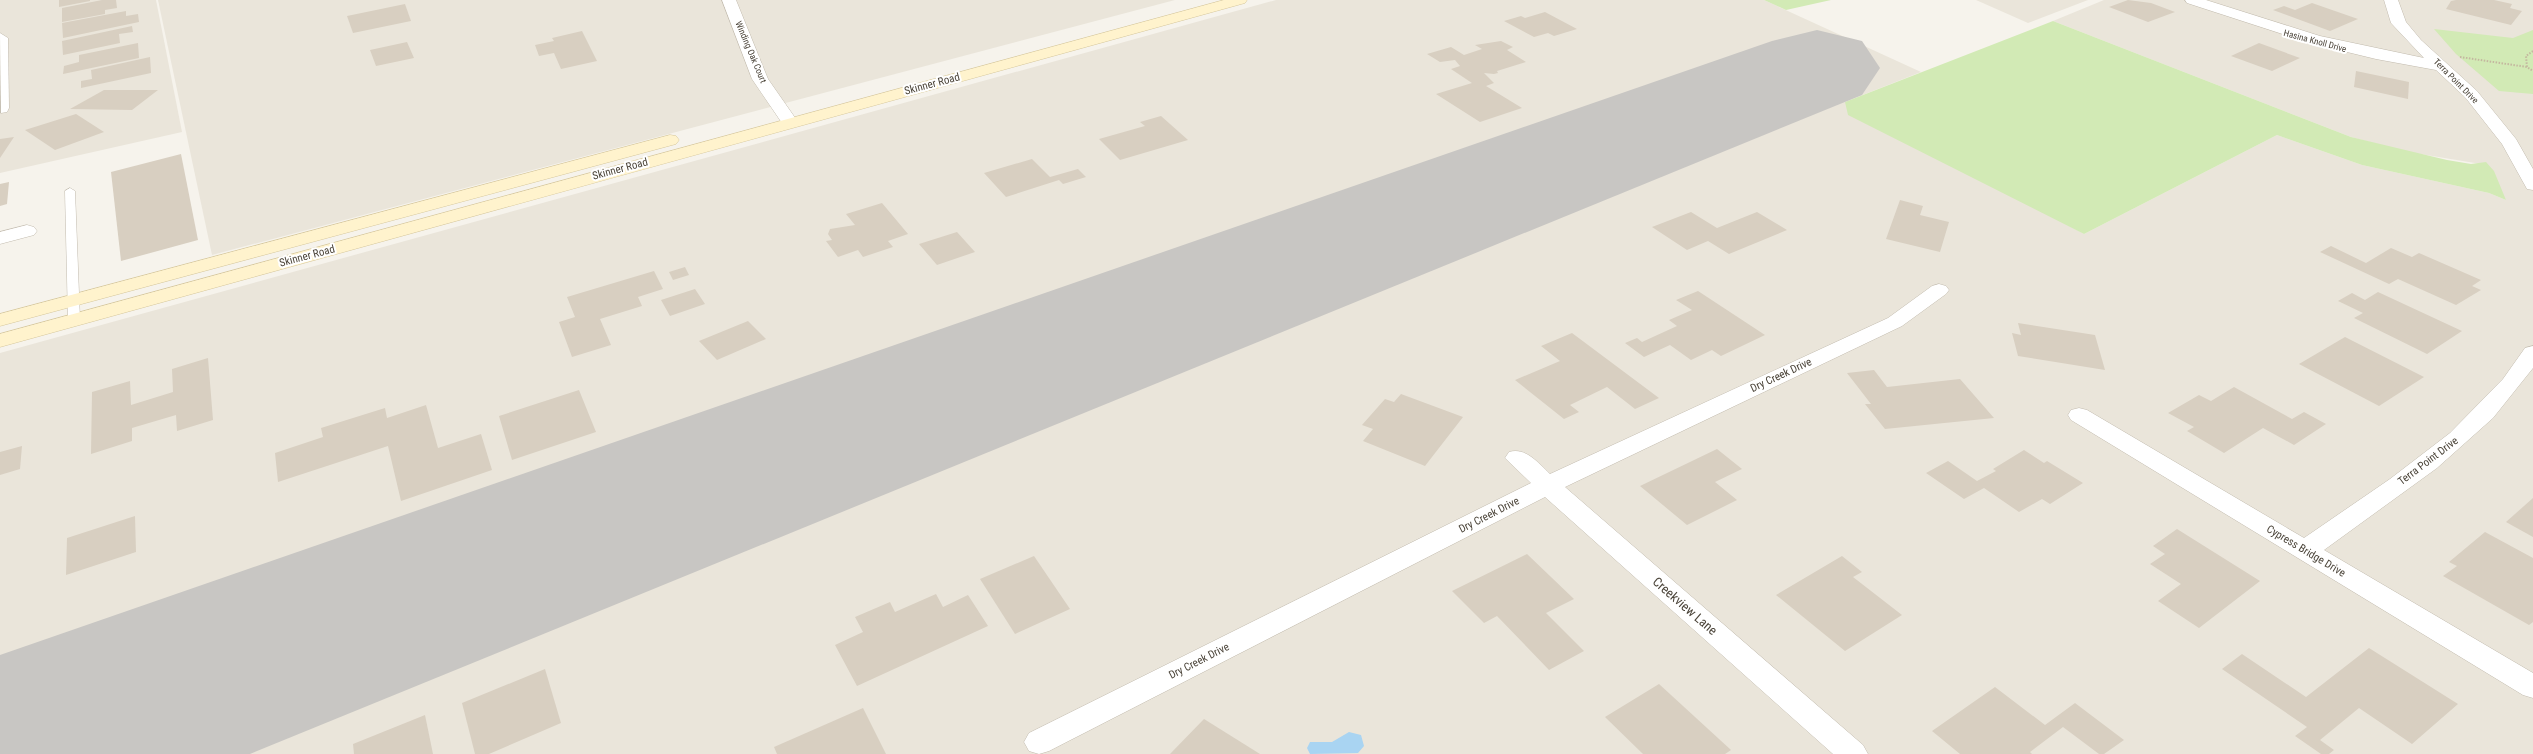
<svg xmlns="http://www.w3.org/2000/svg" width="2533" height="754" font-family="'Roboto Condensed',sans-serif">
<rect width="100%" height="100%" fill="#f6f3ec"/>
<g fill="#eae5da">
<polygon points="0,0 156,0 182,132 0,173"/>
<polygon points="158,0 1175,0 212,255"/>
<polygon points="1276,0 1764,0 1921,72 1845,102 2084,234 2277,135 2362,165 2489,193 2506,200 2481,164 2402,151 2351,137 2053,21 2104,0 2533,0 2533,754 0,754 0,353"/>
<polygon points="1976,0 2088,0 2028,23"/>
</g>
<g fill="#d2eab5">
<polygon points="1764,0 1831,0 1786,10"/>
<polygon points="2053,21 2351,137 2447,160 2471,164 2486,162 2494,171 2506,200 2489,193 2362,165 2277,135 2084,234 1848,115 1845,102"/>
<polygon points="2434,29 2513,38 2533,30 2533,94 2499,91 2456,54"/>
</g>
<polygon fill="#a9d4f2" points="1349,732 1361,735 1364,746 1358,753 1310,754 1307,748 1310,742 1332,742"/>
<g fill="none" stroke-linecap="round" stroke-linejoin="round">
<polygon fill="#c8c6c3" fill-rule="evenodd" points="1817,30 1862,41 1880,68 1862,95 250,754 0,754 0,655 1772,41"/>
</g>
<g fill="#d8cfc1">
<polygon points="59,0 90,0 90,1 59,7"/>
<polygon points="102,0 116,0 117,8 105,10 105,14 62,22 62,8"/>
<polygon points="2128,0 2151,3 2175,12 2148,22 2109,7"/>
<polygon points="2456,0 2494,0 2512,4 2510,8 2522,11 2511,25 2446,9 2451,1"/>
<polygon points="2312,3 2358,19 2330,31 2273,10 2284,6 2295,10"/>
<polygon points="405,4 411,21 353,33 347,16"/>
<polygon points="126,11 126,16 138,14 139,22 63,38 62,23"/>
<polygon points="1545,12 1577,29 1554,36 1548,33 1534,37 1504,21 1521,16 1525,18"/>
<polygon points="132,26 133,32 119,34 120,43 63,55 62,41"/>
<polygon points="582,31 597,61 561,69 554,53 539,56 535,45 554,41 552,38"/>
<polygon points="1501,41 1513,47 1507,50 1526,62 1497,71 1498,73 1494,74 1484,73 1494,83 1486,86 1522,108 1480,122 1436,94 1472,83 1451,69 1460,66 1455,60 1440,62 1427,54 1451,47 1464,55 1482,49 1475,45"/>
<polygon points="407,42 414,58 376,66 370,50"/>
<polygon points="138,43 139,58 63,74 64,66 79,62 79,55"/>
<polygon points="2259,43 2300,58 2272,71 2231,56"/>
<polygon points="150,57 151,73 81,88 81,81 92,79 91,70"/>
<polygon points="2356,71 2409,82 2408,99 2354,87"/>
<polygon points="104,90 158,90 132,110 70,109"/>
<polygon points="76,114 104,132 55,150 25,130"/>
<polygon points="1161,116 1188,140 1120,160 1099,139 1145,126 1140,122"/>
<polygon points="14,137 0,158 0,139"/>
<polygon points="181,154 198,240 121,261 111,172"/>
<polygon points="1032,159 1050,177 1078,169 1086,177 1063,184 1059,180 1006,197 984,173"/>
<polygon points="9,182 7,204 0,206 0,184"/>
<polygon points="1900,200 1923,206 1920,215 1949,222 1940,252 1886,239"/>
<polygon points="882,203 908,234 888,241 893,247 863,257 858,250 838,257 826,241 832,240 828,234 830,229 855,225 846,214"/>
<polygon points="1691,212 1717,228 1757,212 1787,230 1729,254 1708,241 1687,250 1652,227"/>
<polygon points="957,232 975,252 937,265 919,244"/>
<polygon points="2331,246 2366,263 2391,248 2412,257 2419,253 2481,280 2472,286 2481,290 2456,305 2398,279 2389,284 2320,252"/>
<polygon points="685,267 689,275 673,280 669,272"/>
<polygon points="654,271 663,289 638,297 642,306 600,319 611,345 572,357 559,322 575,317 567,297"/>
<polygon points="695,289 705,304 670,316 661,300"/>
<polygon points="1698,291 1765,335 1721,356 1712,350 1691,360 1670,345 1644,357 1625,343 1637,338 1642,342 1677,326 1669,320 1692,310 1676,300"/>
<polygon points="2378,292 2462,331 2427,354 2354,318 2363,313 2338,301 2352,293 2365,300"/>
<polygon points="748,321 766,339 717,360 699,341"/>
<polygon points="2018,323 2095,335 2105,370 2018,356 2012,333 2021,335"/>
<polygon points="1572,333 1659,398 1635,409 1607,387 1570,405 1579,412 1564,419 1515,380 1560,361 1541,346"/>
<polygon points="2345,337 2424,377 2379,406 2299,364"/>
<polygon points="208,358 213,420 177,431 176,415 132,428 132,441 91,454 92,392 130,381 131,405 173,392 172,369"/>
<polygon points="1874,370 1887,387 1960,379 1994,418 1885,429 1865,404 1871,404 1847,373"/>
<polygon points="2234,387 2292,419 2304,412 2326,424 2294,445 2263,428 2224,453 2187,431 2194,427 2168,413 2199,395 2211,401"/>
<polygon points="579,390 596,432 512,460 499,416"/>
<polygon points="1401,394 1463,417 1425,466 1363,441 1373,429 1362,425 1385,399 1394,402"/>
<polygon points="426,405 438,448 481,434 492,470 401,501 388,446 278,482 275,453 323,437 321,428 385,408 387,418"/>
<polygon points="22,446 20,469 0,475 0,452"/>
<polygon points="1717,449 1742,469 1715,482 1737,500 1687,525 1640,486"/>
<polygon points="2024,450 2044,463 2047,461 2083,483 2050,504 2042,499 2019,512 1984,488 1964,499 1926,473 1948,461 1977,481 1996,471 1993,469"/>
<polygon points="2533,498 2533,537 2506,522"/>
<polygon points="135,516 136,552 66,575 67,538"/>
<polygon points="2177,529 2260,581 2199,628 2158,601 2181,584 2150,564 2165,554 2153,546"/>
<polygon points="2485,532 2533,558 2533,622 2529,625 2443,576 2457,566 2449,562"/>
<polygon points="1527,554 1574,599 1546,613 1584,651 1549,670 1497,616 1484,623 1452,591"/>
<polygon points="1034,556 1070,609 1015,634 980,579"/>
<polygon points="1842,556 1862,572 1853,577 1902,615 1845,651 1776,595"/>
<polygon points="936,594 943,607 968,595 988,626 857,686 835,645 863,632 855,617 890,602 895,612"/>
<polygon points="2369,648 2458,704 2412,744 2359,708 2320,740 2334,750 2329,754 2321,754 2295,736 2307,727 2222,669 2242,654 2306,697"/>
<polygon points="545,669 561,723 489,754 475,754 462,703"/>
<polygon points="1659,684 1731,750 1725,754 1643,754 1605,717"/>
<polygon points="1995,687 2045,725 2075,703 2124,740 2104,754 2099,754 2063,727 2030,752 2032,754 1960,754 1932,731"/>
<polygon points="863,708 886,754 777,754 774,747"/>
<polygon points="425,715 433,754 354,754 353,744"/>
<polygon points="1204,719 1260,754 1170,754"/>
</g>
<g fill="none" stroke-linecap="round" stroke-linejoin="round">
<g stroke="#c2bbae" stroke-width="1">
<polygon id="lane" points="70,188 75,191 80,320 74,324 68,320 65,191"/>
</g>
<g stroke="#c2bbae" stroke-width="1">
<g id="street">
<polygon points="722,0 736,0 768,79 798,122 796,126 784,126 752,79"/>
<polygon points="2185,0 2206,0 2320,36 2424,58 2391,23 2384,0 2398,0 2406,22 2421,40 2477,91 2516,139 2533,169 2533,190 2527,189 2502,144 2465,97 2436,70 2376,59 2310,43 2187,3"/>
<polygon points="0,33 8,38 9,108 7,112 1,113"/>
<polygon points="27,225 34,227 37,231 34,235 0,244 0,232"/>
<path d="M1939,284L1946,286L1949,290L1946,294L1902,326L1565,487L1863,745L1868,754H1833L1545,497L1049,751L1039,754L1029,751L1024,742L1029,733L1531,483L1505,458L1509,452C1526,447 1538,463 1550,474L1888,318L1932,286Z"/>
<polygon points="2533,346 2533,368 2493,418 2437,468 2324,550 2533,673 2533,698 2523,695 2071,420 2068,415 2071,410 2079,408 2087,410 2304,538 2390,479 2450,433 2503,379 2525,348"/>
</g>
</g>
<g stroke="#d6c79b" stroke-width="1">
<g id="secondary">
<polygon points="1224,0 1247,0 1245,3 0,347 0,334"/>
<polygon points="670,135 676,136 679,140 676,144 0,326 0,314"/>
</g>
</g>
<g stroke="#c4b79f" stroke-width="2" stroke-dasharray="1.5 1.5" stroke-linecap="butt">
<polyline points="2533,51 2526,56 2527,67 2533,71"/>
<polyline points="2460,57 2527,67"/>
</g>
<use href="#lane" fill="#fff" fill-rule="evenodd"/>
<use href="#street" fill="#fff" fill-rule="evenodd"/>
<use href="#secondary" fill="#fff3cd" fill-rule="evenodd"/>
</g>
<g text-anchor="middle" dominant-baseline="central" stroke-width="4" stroke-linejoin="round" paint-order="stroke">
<g font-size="9" fill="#4b4439" stroke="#fff">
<text transform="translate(2315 41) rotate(15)">Hasina Knoll Drive</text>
<text transform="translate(751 52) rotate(67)">Winding Oak Court</text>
<text transform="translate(2456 81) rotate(45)">Terra Point Drive</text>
</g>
<g font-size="11" fill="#4b4439" stroke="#fff">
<text transform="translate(932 84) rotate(-15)">Skinner Road</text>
<text transform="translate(620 169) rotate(-15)">Skinner Road</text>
<text transform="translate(307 256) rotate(-15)">Skinner Road</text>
<text transform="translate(1781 375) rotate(-25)">Dry Creek Drive</text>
<text transform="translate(2428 461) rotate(-37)">Terra Point Drive</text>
<text transform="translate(1489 515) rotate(-27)">Dry Creek Drive</text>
<text transform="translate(2306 551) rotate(31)">Cypress Bridge Drive</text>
<text transform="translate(1199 661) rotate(-27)">Dry Creek Drive</text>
</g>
<g font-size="13" fill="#4b4439" stroke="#fff">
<text transform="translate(1685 606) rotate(41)">Creekview Lane</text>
</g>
</g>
</svg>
